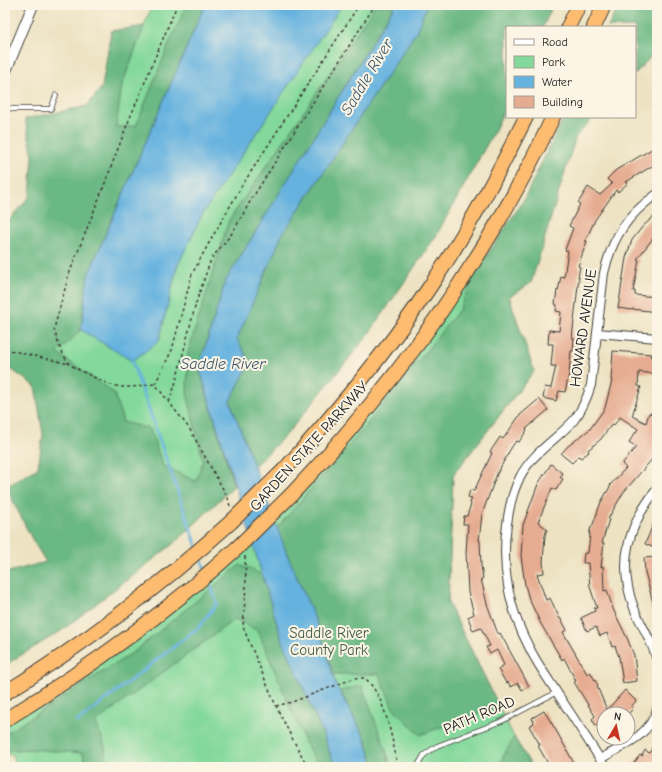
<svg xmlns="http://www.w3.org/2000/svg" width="662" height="772" font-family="'Comic Neue',sans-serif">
<rect width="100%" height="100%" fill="#fcf5e5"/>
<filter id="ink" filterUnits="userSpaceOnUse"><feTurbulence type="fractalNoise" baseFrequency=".025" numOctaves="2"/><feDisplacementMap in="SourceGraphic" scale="8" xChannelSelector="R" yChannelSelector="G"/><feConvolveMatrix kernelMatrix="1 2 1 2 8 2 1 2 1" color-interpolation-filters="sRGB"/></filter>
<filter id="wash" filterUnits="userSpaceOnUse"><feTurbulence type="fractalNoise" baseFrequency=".012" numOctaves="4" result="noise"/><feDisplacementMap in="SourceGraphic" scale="16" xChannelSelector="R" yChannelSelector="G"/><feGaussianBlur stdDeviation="0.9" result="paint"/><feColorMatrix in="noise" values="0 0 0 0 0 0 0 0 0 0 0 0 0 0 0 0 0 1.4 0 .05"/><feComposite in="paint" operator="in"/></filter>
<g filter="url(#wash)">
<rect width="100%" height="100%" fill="#ede3c3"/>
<g fill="#83d89b" stroke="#507a5c">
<polygon points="152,5 395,5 226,280 199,367 234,486 203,515 30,367 30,324"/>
<polygon points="475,273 509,296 534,371 453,475 448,603 514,737 532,767 16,767 12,754 5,756 5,719 117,649 222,572 292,505"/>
</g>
<g fill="#6ab883" stroke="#436a50">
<polygon points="187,5 205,5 88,275 81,330 57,353 114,393 123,422 150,429 163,466 196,481 203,461 187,393 188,352 229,220 306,109 375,5 395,5 226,280 199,367 234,486 177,541 61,631 5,665 5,573 46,562 33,541 6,487 38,468 43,434 35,386 5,365 5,225 30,196 33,156 25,119 87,106 102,87 111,31 144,26 122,85 116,127 136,126 171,39"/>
<polygon points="427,5 553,5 543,27 507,27 507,104 496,128 436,236 368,335 287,434 254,466 230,401 250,363 236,339 282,235 416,32"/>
<polygon points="619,5 654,5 652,55 635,74 635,27 608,27"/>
<polygon points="564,117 594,117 576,136 531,283 509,297 534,371 453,475 448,603 499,706 420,735 393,708 379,674 333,674 318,626 287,554 277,528 364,428 459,310 475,273 523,201"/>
<polygon points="240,565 261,574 271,601 281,637 323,734 335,767 319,767 304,740 258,631 235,619 96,722 105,747 107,767 85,767 83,753 28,749 5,751 5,734 134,652"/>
<polygon points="362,686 386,750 391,767 374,767 365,738 340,691"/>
<polygon points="514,737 532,767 499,767 503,757"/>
</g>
<g fill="#66b2df" stroke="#41677e">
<polygon points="205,5 342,5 203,213 177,267 159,341 132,361 81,330 88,275"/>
<polygon points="395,5 427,5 416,32 282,235 237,339 250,363 230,401 287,554 318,626 336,685 365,738 374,767 335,767 323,734 281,637 199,367 226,280"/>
</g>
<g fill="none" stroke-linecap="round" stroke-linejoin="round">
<g stroke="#66b2df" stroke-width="3">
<polyline points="132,361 197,547"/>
<polyline points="200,556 206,571"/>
<polyline points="77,722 199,627 217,603 208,578"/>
</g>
</g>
<g id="blocks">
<g fill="#e6ac91">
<polygon points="657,146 657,163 626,182 628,183 618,192 616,190 595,220 585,241 587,241 578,266 580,267 578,277 579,277 572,338 574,338 573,351 571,351 569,374 565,392 559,391 556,401 543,398 545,387 551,388 556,366 551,366 553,344 548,344 549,330 559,331 561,312 556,311 557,305 555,304 557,290 558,291 561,276 564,277 568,251 565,250 573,228 569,226 580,204 578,203 588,187 600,195 612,184 607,179 616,170"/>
<polygon points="657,214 657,233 637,259 639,260 633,291 635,291 635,295 657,297 657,312 632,309 632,310 618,308 626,258 632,240 643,226"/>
<polygon points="613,351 652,354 651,357 657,357 657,374 639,372 638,386 641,387 632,416 646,423 649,413 657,415 657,451 653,458 623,493 608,519 609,519 602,543 604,543 601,567 603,566 604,591 607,590 613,609 627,638 634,655 637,681 623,683 619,657 615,646 612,647 607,633 600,636 596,627 587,631 581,618 595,611 594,608 597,608 590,587 588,563 583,563 584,553 588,553 590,534 589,534 591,527 592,527 601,502 611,485 610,485 626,468 622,464 636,447 629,442 638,429 620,417 614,425 612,424 601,439 588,450 589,452 581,458 579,456 572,463 561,454 567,447 590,429 605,408 612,380 611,380"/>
<polygon points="539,399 548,410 526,429 527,430 519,442 516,441 511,448 497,474 482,514 479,541 480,541 481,565 483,578 481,579 487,604 498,634 500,633 529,686 522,690 518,683 511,687 508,682 506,683 498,669 504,665 497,650 490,654 486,647 490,646 481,628 473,631 468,617 474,614 468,592 466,552 468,524 463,524 464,516 467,516 471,504 470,503 472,498 468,497 470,490 474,491 492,453 490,452 500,437 503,439 520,415"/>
<polygon points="551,464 563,474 560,477 563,479 556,490 552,488 538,522 547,529 545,535 543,562 544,573 537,574 546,600 550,598 560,619 561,619 567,630 563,632 587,674 590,672 598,685 597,686 607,710 625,690 636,701 631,707 633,709 628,714 604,714 604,721 596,726 592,719 595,716 574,682 576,681 564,658 562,660 541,624 529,599 525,585 521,556 523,525 538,484"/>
<polygon points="657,515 657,549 645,544"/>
<polygon points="657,557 657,606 654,607 645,572 644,558"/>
<polygon points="544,711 557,732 576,767 550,767 538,746 540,745 529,726 534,723 532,718"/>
<polygon points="657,742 657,763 654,767 631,767 640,755 642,756 645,750 649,753"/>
</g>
</g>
</g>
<g filter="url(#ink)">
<use href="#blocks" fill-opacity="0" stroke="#3b3a35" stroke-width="1"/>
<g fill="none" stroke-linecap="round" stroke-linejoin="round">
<g stroke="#3b3a35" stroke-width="5.5">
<g id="service">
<polyline points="5,107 13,109 51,109 56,95"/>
<polyline points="417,767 424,755 437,746 502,721 557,692"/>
</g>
</g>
<g stroke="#3b3a35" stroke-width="10">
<g id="minor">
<polyline points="597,333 657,338"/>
<path d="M657,489C628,525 617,563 634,608C641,626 653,642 657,661"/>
<path d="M600,759C621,747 651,735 657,709"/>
<path d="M605,767C590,743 575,720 559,696C549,680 537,664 529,647C509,609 501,566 507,524C509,508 513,491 520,477C532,453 556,440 574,420C582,410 587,398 591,385L604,273C612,238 627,215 657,194"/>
</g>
</g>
<g stroke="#3b3a35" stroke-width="12">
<polyline id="tertiary" points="5,73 33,5"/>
</g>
<g stroke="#3b3a35" stroke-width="16">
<g id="motorway">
<polyline points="568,27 579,5"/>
<polyline points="594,27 604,5"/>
<path d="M284,470C336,412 386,353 429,288C466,234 497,176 526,117"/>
<path d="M291,495C397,383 488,257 553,117"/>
<path d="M5,693C86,643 160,586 231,522"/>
<path d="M5,720C88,669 166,613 237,548"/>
</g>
</g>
<g stroke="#3b3a35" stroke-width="1.5" stroke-dasharray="3 3" stroke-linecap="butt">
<polyline points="5,349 69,364"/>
<polyline points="154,384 132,387 120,387 108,384 81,371 69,364 64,356 59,346 54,329 69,274 105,183 127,125 177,5"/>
<polyline points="169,402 175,385 196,303 211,259 233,232 251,200 375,5"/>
<polyline points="230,506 228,498 189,428 155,384 172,350 192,274 214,234 243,184 359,5"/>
<polyline points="245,556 246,585 243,627 276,706 291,736 308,767"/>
<path d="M276,706L292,702L355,678H365C382,694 388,721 393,743C395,751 396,760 399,767"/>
</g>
<use href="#service" stroke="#fff" stroke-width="4"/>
<use href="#minor" stroke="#fff" stroke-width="8"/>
<use href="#tertiary" stroke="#fff" stroke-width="10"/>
<use href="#motorway" stroke="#fdbc70" stroke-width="14"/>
<g stroke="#3b3a35" stroke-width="16" stroke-linecap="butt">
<g id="motorway-bridge">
<polyline points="231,522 284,470"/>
<polyline points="237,548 291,495"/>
</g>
</g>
<use href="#motorway-bridge" stroke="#fdbc70" stroke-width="14"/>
</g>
</g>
<g text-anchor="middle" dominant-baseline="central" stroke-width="4" stroke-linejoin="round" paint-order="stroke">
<g font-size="15" fill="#1c1c1c" stroke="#fcf5e5">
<text transform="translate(583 328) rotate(-82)">HOWARD AVENUE</text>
<text transform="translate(309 446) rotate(-48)">GARDEN STATE PARKWAY</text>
<text transform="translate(479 715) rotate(-23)">PATH ROAD</text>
</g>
<g font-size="15" fill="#405e48" stroke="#fcf5e5">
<text x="329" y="633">Saddle River<tspan x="329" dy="17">County Park</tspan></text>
</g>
<g font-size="16" font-style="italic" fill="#3a586a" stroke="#fcf5e5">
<text transform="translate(367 77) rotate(-59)">Saddle River</text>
<text x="223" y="364">Saddle River</text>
</g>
</g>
<rect width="662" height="772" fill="none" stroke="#fcf5e5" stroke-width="20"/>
<rect x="506" y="26" width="130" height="92" fill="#fcf5e5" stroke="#a29e95"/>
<rect x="514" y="39" width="20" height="6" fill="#ffffff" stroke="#a29e95"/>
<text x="542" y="46" font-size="12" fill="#1c1c1c">Road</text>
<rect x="514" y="56" width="20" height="12" fill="#83d89b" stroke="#a29e95"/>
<text x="542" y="66" font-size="12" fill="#1c1c1c">Park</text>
<rect x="514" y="76" width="20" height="12" fill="#66b2df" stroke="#a29e95"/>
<text x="542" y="86" font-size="12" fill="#1c1c1c">Water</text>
<rect x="514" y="96" width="20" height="12" fill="#e6ac91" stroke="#a29e95"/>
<text x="542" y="106" font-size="12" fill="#1c1c1c">Building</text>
<g transform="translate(616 726) rotate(9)"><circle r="19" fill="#fcf5e5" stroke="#a29e95"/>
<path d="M0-3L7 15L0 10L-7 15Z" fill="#c8321e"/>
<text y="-6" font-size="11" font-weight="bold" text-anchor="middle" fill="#1c1c1c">N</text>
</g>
</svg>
